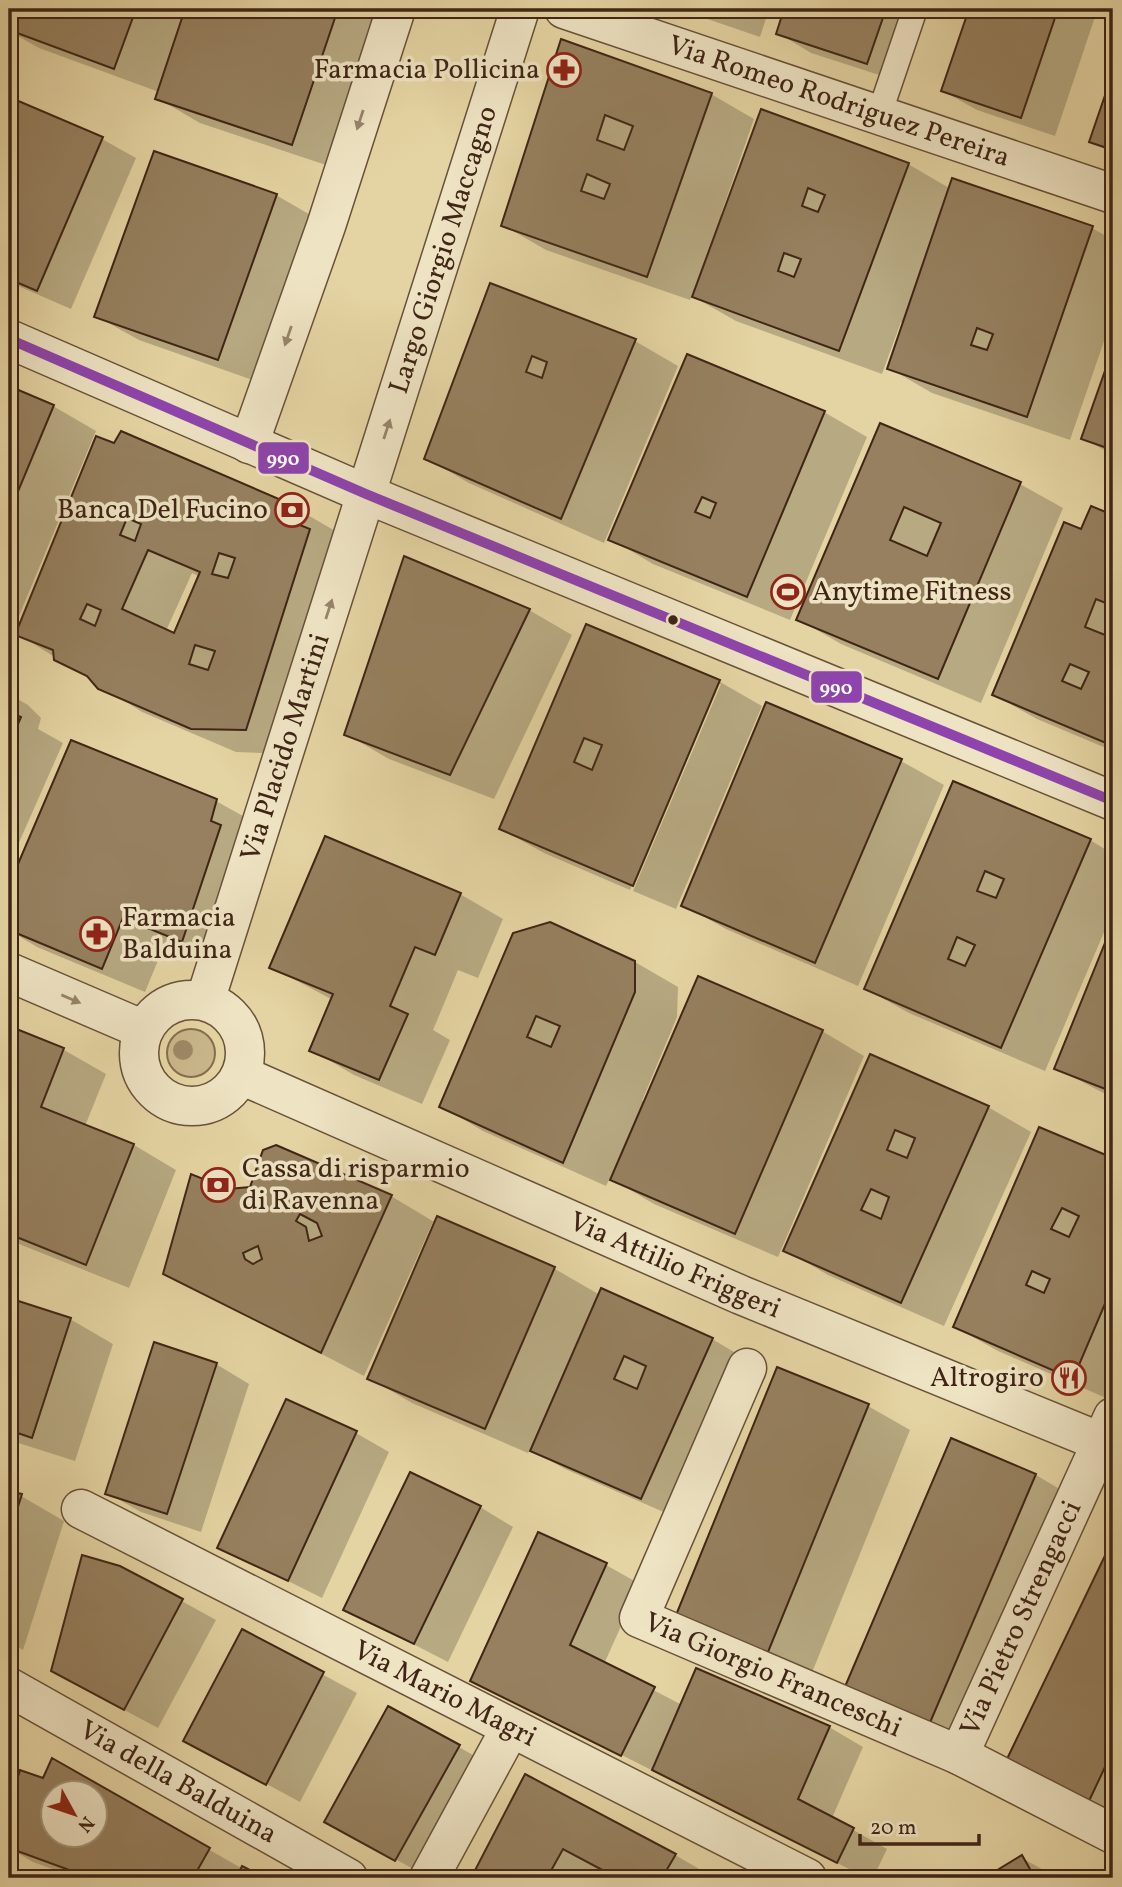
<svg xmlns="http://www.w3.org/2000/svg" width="1122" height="1887" font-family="Vollkorn,serif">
<rect width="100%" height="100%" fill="#e5d4a3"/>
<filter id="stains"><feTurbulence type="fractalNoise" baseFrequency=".00286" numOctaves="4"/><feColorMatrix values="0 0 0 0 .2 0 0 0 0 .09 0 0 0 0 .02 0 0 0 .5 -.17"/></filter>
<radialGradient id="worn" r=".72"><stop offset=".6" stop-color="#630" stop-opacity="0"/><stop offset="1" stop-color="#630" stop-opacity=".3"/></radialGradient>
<circle fill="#c9b68b" stroke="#846e50" stroke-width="2" cx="191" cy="1053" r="24"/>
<g fill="#0003" fill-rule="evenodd">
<polygon points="9,9 389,9 335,168 200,123 157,98 159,92 39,48 9,31"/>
<polygon points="678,9 769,9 760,37"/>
<polygon points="786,9 926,9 901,82 811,53 778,33"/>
<polygon points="971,9 1097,11 1055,136 977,110 943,91"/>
<polygon points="562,42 711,94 754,119 721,214 724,215 762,111 908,164 951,189 1092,228 1113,240 1113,315 1070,440 932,393 889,368 904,323 901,322 882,374 736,321 692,296 690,300 546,250 503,225"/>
<polygon points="1113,77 1113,154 1091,141"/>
<polygon points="9,99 102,139 136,158 71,309 9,282"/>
<polygon points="276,195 319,220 261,383 139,340 96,316"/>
<polygon points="491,285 635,341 678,366 604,543 469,483 426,458"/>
<polygon points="1113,353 1113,455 1083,438"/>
<polygon points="9,388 53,406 96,431 11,635"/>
<polygon points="824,412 867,437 790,620 653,564 611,539"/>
<polygon points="881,425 1020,484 1063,508 981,703 841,644 798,619"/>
<path d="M97,438L294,507L337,532L289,754L236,752L142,712L18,634ZM192,573L200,577L175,635L166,631Z"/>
<polygon points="1092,508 1113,517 1113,751 1037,719 994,695"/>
<polygon points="405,558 529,610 572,635 494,799 389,759 346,734"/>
<polygon points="587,626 720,682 762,706 676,909 633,891 721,684 717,684 630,890 544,853 501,829"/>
<polygon points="9,694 28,705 41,718 38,729 63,743 9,865"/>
<polygon points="72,743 216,801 259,825 225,965 166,941 145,992 37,947 9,930 9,889"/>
<polygon points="901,761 944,785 858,986 726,929 683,905"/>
<polygon points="954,783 1090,840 1113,854 1113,911 1045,1071 909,1013 866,989"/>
<polygon points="460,894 503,919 478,978 458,970 433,1030 450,1040 422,1104 354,1075 312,1050 333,1000 271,967"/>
<polygon points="1113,928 1113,1098 1056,1068"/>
<polygon points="514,935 635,962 678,987 677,1017 642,1101 645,1102 822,1031 864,1056 778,1257 654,1204 610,1178 606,1186 483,1131 441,1106"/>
<polygon points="9,1028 64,1050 106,1074 85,1126 134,1145 176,1170 129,1288 9,1240"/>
<polygon points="871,1056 988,1107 1031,1132 944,1326 828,1275 785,1250"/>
<polygon points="1039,1129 1113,1160 1113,1401 998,1351 955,1327"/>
<polygon points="227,1191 391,1196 436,1223 438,1219 555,1269 600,1295 712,1339 746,1359 675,1517 565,1469 530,1449 528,1453 412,1403 369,1378 436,1223 433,1222 364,1376 165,1273"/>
<polygon points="9,1299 70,1319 113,1344 75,1461 9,1440"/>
<polygon points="216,1364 249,1384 201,1532 141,1512 107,1493"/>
<polygon points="868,1406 910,1430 809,1680 676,1619"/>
<polygon points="356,1433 389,1452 322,1598 220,1547"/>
<polygon points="952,1440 1036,1475 1078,1500 972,1749 889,1713"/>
<polygon points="9,1493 21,1496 64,1521 23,1650 9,1642"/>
<polygon points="480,1507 513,1527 448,1662 345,1609"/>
<polygon points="1113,1544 1113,1815 1008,1760"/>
<polygon points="606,1565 640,1584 604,1664 682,1705 829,1727 863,1747 832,1818 887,1849 873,1878 867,1878 472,1680"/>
<polygon points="120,1567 216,1620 158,1728 87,1690"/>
<polygon points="242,1631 357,1693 300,1802 185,1740"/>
<polygon points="459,1747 492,1766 430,1878 360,1840"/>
<path d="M52,1760L243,1869L262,1878H77L33,1862L9,1848V1813L21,1772L44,1780ZM52,1792H94V1834H52Z"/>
<polygon points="526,1777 675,1855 715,1878 473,1878"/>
<polygon points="1022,1858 1058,1878 981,1878 988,1874 991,1876"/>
</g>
<g fill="#96805f" stroke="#402516" stroke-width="2" fill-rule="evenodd">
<polygon points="9,9 136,9 114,69 9,30"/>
<polygon points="185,9 338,9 292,145 155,99"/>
<polygon points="784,9 886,9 867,64 776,34"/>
<polygon points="969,9 1058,9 1021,118 941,91"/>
<path d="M561,39L712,93L647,277L501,226ZM605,115L633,126L624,150L597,140ZM587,174L610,184L604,199L581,191Z"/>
<polygon points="1113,72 1113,150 1089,142"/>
<polygon points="9,97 103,137 37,291 9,279"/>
<path d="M761,109L909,163L839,351L692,297ZM808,188L825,195L818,212L802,206ZM784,253L801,259L794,277L778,271Z"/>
<polygon points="154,151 277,194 218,360 94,317"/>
<path d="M952,178L1093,226L1027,417L887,369ZM977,328L993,334L987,350L971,345Z"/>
<path d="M490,283L636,339L561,519L424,459ZM532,356L547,362L542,378L526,372Z"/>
<polygon points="1113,348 1113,450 1081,439"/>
<path d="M687,354L825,411L747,597L608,540ZM702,497L716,503L710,518L695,512Z"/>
<polygon points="9,386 54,405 9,513"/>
<path d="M880,423L1021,482L938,679L796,620ZM904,507L941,523L927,556L890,540Z"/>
<path d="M121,431L295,506L287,520L310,529L246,730L191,729L98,689L87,676L54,660L53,650L15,635L96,436L114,443ZM127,518L141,524L135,541L120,535ZM148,550L200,572L174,633L122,609ZM219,553L235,558L228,578L212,574ZM87,604L101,610L95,626L80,619ZM195,645L215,651L208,670L189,664Z"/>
<path d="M1091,506L1113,515V606L1096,599L1085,627L1105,635L1113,616V746L992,695L1064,522L1081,529ZM1070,664L1089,672L1081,689L1062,681Z"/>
<polygon points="404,556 530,609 450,775 344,735"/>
<path d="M586,624L720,680L633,886L499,829ZM584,738L602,745L592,770L574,762Z"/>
<polygon points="766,702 902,759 815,963 681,906"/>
<polygon points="9,712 21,717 9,745"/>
<polygon points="71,740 217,799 211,821 221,825 182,942 123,918 102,969 9,930 9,885"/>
<path d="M953,781L1091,839L1001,1048L864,989ZM985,871L1004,879L996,898L977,891ZM957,937L975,945L965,966L948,959Z"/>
<polygon points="325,836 461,893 435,955 415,947 390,1006 408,1014 379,1080 309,1051 333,994 269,968"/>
<path d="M550,922L635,961V992L563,1163L439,1107L513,933ZM536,1016L560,1026L551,1047L527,1037Z"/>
<polygon points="1113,923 1113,1092 1054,1069"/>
<polygon points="698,976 823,1030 735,1234 610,1180"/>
<polygon points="9,1026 64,1048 41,1107 134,1144 86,1265 9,1234"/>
<path d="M870,1054L989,1106L901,1303L783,1251ZM895,1130L915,1138L907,1158L887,1150ZM871,1189L889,1197L881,1219L861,1210Z"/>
<path d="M1039,1127L1113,1158V1285L1073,1379L953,1327ZM1062,1208L1079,1216L1069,1237L1051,1229ZM1032,1271L1050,1279L1044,1293L1026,1285Z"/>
<path d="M276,1145L392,1195L321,1353L163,1274L191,1174L228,1189L250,1187L263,1150ZM300,1214L317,1223L322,1236L309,1241L306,1227L296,1221ZM258,1246L262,1259L253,1264L245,1259L243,1253Z"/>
<polygon points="437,1216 555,1267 485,1429 367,1379"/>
<path d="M601,1288L713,1338L641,1499L530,1451ZM624,1356L646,1366L637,1389L614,1379Z"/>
<polygon points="9,1298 71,1318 32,1438 9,1430"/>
<polygon points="154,1342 217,1363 167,1514 105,1494"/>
<polygon points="777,1367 869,1404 766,1657 674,1620"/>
<polygon points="286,1399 357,1431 288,1581 217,1548"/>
<polygon points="951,1438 1036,1474 929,1725 844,1689"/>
<polygon points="410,1472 481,1506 414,1644 343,1610"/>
<polygon points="9,1491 22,1494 9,1535"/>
<polygon points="538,1532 607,1563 570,1645 655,1687 621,1756 470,1681"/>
<polygon points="1113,1539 1113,1750 1089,1801 1006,1761"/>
<polygon points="82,1555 120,1566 183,1599 124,1710 51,1671"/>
<polygon points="242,1629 324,1672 266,1785 183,1741"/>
<polygon points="696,1668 830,1726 798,1799 854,1828 837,1863 652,1770"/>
<polygon points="388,1706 460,1745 395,1861 324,1822"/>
<path d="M52,1758L210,1848L193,1878H91L9,1848V1807L20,1770L43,1778ZM52,1792H94V1834H52Z"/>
<polygon points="525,1774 676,1854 662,1878 605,1878 608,1873 563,1849 547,1878 471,1878"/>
<polygon points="1022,1855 1035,1878 978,1878 988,1872 989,1875"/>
<polygon points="242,1866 266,1878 236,1878"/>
</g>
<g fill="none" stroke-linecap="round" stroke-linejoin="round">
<g stroke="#695139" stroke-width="27">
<polyline id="service" points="879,115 915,9"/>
</g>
<g stroke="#695139" stroke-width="41">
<g id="minor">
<path id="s1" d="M564,9L1113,194"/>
<polyline points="249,444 326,226 396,9"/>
<polyline points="9,972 144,1030"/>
<circle cx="192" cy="1053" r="53"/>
<path id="s2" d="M205,1001L520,9"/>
<path id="s3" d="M241,1075L741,1295L1113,1447"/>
<path id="s4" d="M747,1368L639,1618L959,1755L1113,1834"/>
<path id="s5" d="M81,1509L807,1878"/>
<path id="s6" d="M9,1687L348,1878"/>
<path id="s7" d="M959,1755L1113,1417"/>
<polyline points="429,1878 510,1729"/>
</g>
</g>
<g stroke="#695139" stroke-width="41">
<polyline id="tertiary" points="9,339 366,494 1113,801"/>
</g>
<use href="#service" stroke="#eee3c3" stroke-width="24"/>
<use href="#minor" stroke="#eee3c3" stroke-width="38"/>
<use href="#tertiary" stroke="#eee3c3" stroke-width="38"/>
<g stroke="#eee3c3" stroke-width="16">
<polyline id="bus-1" points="9,339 366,494 1113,801"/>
</g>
<use href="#bus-1" stroke="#8e44ad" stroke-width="10"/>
</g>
<circle fill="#9d8865" cx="183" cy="1050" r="10"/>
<defs><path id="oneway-solid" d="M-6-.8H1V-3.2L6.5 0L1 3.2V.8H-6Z" transform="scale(1.75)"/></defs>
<g fill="#97846c">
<use href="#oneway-solid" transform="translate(360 120) rotate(108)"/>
<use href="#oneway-solid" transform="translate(288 336) rotate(109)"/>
<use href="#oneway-solid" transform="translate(387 429) rotate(-72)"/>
<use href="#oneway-solid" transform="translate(329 609) rotate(-72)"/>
<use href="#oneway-solid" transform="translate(71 999) rotate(23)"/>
</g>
<defs>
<g id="pharmacy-ring" transform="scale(1.75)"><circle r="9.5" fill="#eee3c3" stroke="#8f2418" stroke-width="1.5"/><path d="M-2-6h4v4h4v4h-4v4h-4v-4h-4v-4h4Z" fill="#8f2418"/></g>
<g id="bank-ring" transform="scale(1.75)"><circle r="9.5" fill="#eee3c3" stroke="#8f2418" stroke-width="1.5"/><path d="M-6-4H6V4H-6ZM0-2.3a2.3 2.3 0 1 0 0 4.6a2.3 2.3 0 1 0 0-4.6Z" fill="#8f2418"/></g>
<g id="stadium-ring" transform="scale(1.75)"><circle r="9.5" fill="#eee3c3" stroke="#8f2418" stroke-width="1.5"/><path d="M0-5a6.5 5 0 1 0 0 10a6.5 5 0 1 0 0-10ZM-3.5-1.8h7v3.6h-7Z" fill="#8f2418"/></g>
<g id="restaurant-ring" transform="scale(1.75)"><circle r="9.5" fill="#eee3c3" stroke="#8f2418" stroke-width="1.5"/><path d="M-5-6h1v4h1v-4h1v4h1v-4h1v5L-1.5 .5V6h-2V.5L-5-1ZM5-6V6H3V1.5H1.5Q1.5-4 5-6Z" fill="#8f2418"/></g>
</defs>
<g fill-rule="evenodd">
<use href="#pharmacy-ring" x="564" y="70"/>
<use href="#bank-ring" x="292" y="510"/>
<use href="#stadium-ring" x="788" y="592"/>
<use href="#pharmacy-ring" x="97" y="934"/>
<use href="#bank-ring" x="218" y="1185"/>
<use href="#restaurant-ring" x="1069" y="1378"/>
</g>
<circle fill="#402516" stroke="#eee3c3" stroke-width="2.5" cx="673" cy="620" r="6"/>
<g text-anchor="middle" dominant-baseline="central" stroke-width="7" stroke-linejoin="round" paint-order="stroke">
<g font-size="28" fill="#402516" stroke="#eee3c3" text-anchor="end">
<text x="540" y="70">Farmacia Pollicina</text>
<text x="268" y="510">Banca Del Fucino</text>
<text x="812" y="592" text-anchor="start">Anytime Fitness</text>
<text x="122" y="918" text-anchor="start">Farmacia<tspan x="122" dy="32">Balduina</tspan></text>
<text x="242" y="1169" text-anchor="start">Cassa di risparmio<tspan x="242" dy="32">di Ravenna</tspan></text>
<text x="1044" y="1378">Altrogiro</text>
</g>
<g font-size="28" fill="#402516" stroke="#eee3c3">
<text stroke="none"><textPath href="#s1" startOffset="290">Via Romeo Rodriguez Pereira</textPath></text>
<text stroke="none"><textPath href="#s2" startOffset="788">Largo Giorgio Maccagno</textPath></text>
<text stroke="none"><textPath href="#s2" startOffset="266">Via Placido Martini</textPath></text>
<text stroke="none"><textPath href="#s3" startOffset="474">Via Attilio Friggeri</textPath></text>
<text stroke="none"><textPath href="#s7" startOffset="150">Via Pietro Strengacci</textPath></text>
<text stroke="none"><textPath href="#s4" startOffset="418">Via Giorgio Franceschi</textPath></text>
<text stroke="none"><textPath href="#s5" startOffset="408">Via Mario Magri</textPath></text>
<text stroke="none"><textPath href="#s6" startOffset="194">Via della Balduina</textPath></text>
</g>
</g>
<g stroke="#eee3c3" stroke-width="2.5">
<rect x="257" y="441" width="53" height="34" rx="7" fill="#8e44ad"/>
<rect x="810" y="670" width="53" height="34" rx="7" fill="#8e44ad"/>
</g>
<g font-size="19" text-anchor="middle" font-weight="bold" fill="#fff">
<text x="283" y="465">990</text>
<text x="836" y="694">990</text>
</g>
<rect width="1122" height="1887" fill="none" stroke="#e5d4a3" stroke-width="35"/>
<rect x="10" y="10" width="1101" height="1866" fill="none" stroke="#402516" stroke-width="3.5"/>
<rect x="18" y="18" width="1087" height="1852" fill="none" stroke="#402516" stroke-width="2"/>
<g transform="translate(74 1814) rotate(130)"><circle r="33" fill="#eee3c3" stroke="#a8977e" stroke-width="2"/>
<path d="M0-5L12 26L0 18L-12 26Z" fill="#8f2418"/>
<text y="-10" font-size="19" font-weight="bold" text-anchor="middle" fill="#402516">N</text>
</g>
<path d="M860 1834v10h119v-10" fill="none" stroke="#402516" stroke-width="3.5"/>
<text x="870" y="1834" font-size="21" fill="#402516" stroke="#eee3c3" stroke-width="5" paint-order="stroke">20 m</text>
<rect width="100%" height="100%" filter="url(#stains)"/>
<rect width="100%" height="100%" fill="url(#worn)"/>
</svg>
